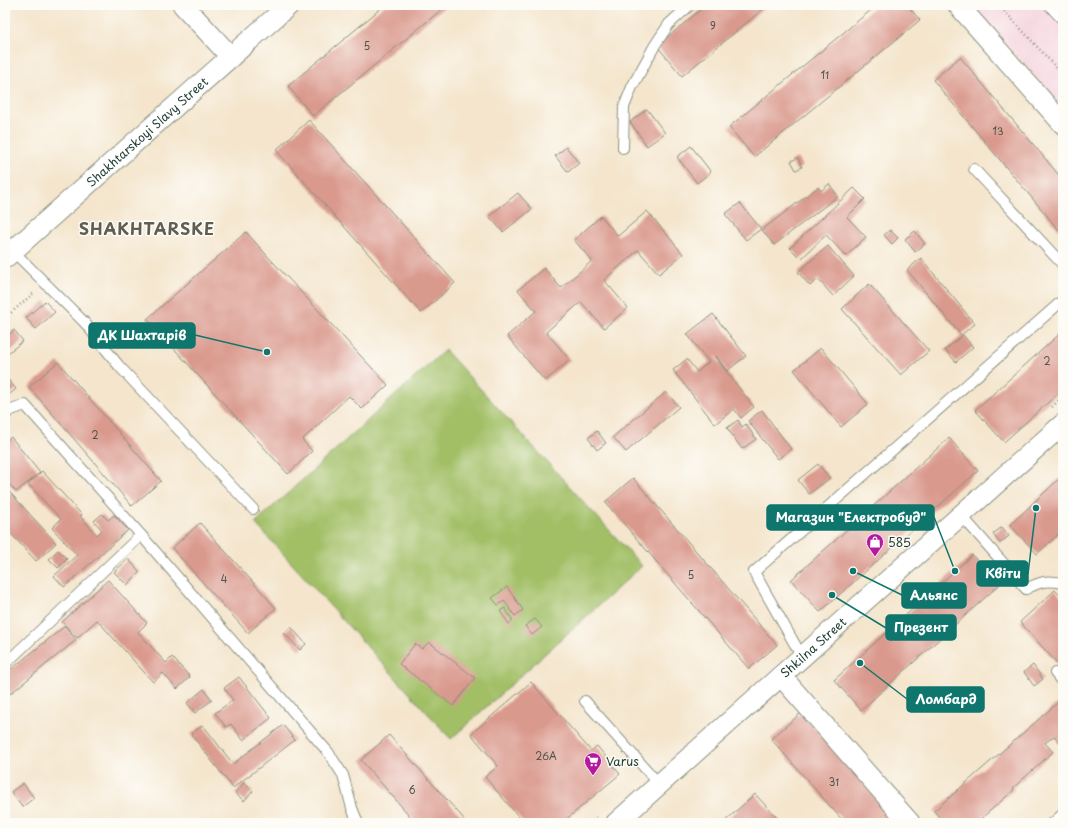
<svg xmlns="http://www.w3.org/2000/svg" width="1068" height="828" font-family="'Playpen Sans',sans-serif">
<rect width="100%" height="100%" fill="#fdfcf7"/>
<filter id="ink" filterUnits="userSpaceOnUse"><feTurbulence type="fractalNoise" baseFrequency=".025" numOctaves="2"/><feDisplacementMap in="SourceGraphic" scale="8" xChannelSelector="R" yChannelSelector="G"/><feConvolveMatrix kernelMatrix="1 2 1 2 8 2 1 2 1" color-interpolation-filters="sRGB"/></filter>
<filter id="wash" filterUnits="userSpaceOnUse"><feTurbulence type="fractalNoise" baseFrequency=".012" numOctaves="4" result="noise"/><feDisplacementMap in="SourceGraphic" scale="16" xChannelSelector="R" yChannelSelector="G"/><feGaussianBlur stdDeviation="0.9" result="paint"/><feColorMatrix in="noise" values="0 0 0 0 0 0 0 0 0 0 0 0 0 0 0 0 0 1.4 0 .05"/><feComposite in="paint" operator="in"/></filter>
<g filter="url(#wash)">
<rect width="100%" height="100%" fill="#f4e5cc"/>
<polygon fill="#f4cfdc" points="972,5 1063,5 1063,107"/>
<polygon fill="#a2bf66" stroke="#607e4d" points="445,350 642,566 451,739 255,523"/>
<g id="blocks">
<g fill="#da998d">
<polygon points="385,5 447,5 313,116 288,86"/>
<polygon points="706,5 768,5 682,76 657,46"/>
<polygon points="877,5 907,5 920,20 754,157 729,127"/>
<polygon points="960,57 1063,180 1063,235 933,80"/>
<polygon points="647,109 665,133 647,146 630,122"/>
<polygon points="309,120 455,283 421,313 276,150"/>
<polygon points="691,146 711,172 697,183 677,157"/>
<polygon points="566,147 579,163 568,172 555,156"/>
<polygon points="798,158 802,167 796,170 791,161"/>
<polygon points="829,184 838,196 774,245 762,230 818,187 821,191"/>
<polygon points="854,188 865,199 847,217 866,237 846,256 826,235 801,259 790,248"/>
<polygon points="518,193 532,209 503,232 489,216"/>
<polygon points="740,203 761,229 746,240 725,214"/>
<polygon points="647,211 683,254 659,274 638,250 604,280 628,308 604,328 581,302 546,332 570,360 545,381 507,336 536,311 518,290 544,268 561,288 592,261 574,240 601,216 618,236"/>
<polygon points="890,230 898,238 892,244 884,235"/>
<polygon points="915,231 925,244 915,252 905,239"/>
<polygon points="246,232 272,261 388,385 362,409 349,396 302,440 312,451 288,474 147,319"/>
<polygon points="828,246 854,276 833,296 818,279 810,286 798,272"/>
<polygon points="921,258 975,324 961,335 907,270"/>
<polygon points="869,284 929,351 901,375 842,309"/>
<polygon points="45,301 55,312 36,329 26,318"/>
<polygon points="713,314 746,356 727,371 716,356 715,357 754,407 741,418 734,409 715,424 673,370 687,359 697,372 709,362 687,334"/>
<polygon points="14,330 23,341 8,353 5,349 5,338"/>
<polygon points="1063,331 1063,389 1004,442 975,410"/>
<polygon points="963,335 973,347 956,362 945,350"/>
<polygon points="821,348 868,404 841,427 794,370"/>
<polygon points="58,362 161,481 132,506 29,387"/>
<polygon points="5,376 16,389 5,398"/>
<polygon points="666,392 679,407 626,452 613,437"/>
<polygon points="762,410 791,449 778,459 748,421"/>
<polygon points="738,420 742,427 746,424 756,439 742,449 727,428"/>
<polygon points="597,431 606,443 597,450 588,438"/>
<polygon points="11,437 40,473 16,492 5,479 5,442"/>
<polygon points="949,438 978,471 820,612 791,580"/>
<polygon points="818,464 830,478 809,494 798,480"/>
<polygon points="42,471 82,515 80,516 97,535 102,530 94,521 102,514 108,520 114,515 128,530 64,587 54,576 77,555 52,528 61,519 28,484"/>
<polygon points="1063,475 1063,530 1037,554 1010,525"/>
<polygon points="633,478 777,645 749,669 605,502"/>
<polygon points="5,487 56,543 36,561 5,527"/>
<polygon points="200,523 276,608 248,633 172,548"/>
<polygon points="1002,527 1009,536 1000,543 993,534"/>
<polygon points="58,550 67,559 58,568 49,559"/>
<polygon points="972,555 999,585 861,710 834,680"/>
<polygon points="128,559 140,572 127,585 114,572"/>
<polygon points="108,580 147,623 138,632 166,663 172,657 190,677 177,689 163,673 153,682 97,620 77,638 62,622"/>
<polygon points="507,587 523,610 515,616 504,601 498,605 492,598"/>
<polygon points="1055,590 1063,599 1063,670 1020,622"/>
<polygon points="505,608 513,621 509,624 500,611"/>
<polygon points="535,619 542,627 532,635 525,626"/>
<polygon points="65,626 76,640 5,698 5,674"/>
<polygon points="291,627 306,644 300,650 284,633"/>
<polygon points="429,642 475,678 453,706 399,664 415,644 422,649"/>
<polygon points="1033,665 1043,679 1034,686 1024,672"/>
<polygon points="239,677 271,718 243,740 231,724 226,727 215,713 233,700 224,688"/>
<polygon points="531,682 591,751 597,746 620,774 562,823 524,823 485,777 498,766 471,734"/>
<polygon points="204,689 212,700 195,713 187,703"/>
<polygon points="1063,698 1063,743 1062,745 1054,736 1045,743 1053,752 1013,788 1014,790 976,823 944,823 934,811"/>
<polygon points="801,713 898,823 845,823 771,739"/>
<polygon points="203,725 233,764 283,725 295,740 233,788 191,734"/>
<polygon points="389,735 464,819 459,823 416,823 361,760"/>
<polygon points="23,783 34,798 22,807 11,792"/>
<polygon points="244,783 253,791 244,801 235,793"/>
<polygon points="755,794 780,821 778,823 723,823"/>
</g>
</g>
</g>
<g filter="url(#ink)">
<use href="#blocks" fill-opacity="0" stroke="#8a9180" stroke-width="1"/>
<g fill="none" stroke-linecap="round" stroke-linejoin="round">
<g stroke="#8a9180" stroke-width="12">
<g id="service">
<polyline points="1049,5 1063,20"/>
<polyline points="623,148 624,107 632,87 655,45 669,24 690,5"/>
<polyline points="974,169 1063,265"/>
<polyline points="13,251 85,323 119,366 253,509"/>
<polyline points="5,415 9,411 25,405 141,535 328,752 343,775 352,808 358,823"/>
<path d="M961,515L1026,589C1042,581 1046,580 1063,583"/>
<polyline points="802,657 754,572 1063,300"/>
<polyline points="5,664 141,535"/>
<polyline points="1055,673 1063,683"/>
<polyline points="585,701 659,784"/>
<polyline points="1053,823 1063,814"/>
</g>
</g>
<g stroke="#8a9180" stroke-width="22">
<g id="minor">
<polyline points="183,5 231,57"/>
<polyline points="958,5 1063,124"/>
<path id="s1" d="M5,258L289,5"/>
<polyline points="781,676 910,823"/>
<path id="s2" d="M616,823L1063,424"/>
</g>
</g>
<g stroke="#8a9180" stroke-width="2.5" stroke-dasharray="1 3" stroke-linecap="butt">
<polyline points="999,5 1063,75"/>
<polyline points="5,318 35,292"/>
<polyline points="1052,407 1063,396"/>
<polyline points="590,823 598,816"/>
</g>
<use href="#service" stroke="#fff" stroke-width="10"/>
<use href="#minor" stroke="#fff" stroke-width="20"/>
</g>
</g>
<defs>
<g id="shop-pin" transform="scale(0.9)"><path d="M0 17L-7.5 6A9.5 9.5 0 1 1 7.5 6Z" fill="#b5179e" stroke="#fdfcf7"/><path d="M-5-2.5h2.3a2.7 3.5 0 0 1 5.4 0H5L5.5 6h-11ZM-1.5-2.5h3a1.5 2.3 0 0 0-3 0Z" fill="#fff"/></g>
<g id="supermarket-pin" transform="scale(0.9)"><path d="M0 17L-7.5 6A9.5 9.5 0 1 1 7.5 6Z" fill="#b5179e" stroke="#fdfcf7"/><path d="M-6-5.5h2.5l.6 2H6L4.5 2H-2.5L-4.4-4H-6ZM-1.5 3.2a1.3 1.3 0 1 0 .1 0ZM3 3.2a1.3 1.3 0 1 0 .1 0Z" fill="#fff"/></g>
</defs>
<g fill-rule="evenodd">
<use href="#shop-pin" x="875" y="542"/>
<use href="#supermarket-pin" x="593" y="761"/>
</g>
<g text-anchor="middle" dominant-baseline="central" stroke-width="3" stroke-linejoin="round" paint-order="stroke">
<g font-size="10" fill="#4e544a">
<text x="713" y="25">9</text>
<text x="367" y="45">5</text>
<text x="825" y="74">11</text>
<text x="998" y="130">13</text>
<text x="1047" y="360">2</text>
<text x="95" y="434">2</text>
<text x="691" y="574">5</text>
<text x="224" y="578">4</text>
<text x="546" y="755">26А</text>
<text x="834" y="781">31</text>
<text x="412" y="789">6</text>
</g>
<g font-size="12" fill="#1f3d34" stroke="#fdfcf7">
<text stroke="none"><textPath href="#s1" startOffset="190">Shakhtarskoyi Slavy Street</textPath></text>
<text stroke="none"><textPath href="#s2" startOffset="264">Shkilna Street</textPath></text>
</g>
<g font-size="12" fill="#1f3d34" stroke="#fdfcf7" text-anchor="start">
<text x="888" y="542">585</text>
<text x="606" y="761">Varus</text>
</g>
<g font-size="16" font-weight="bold" letter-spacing="1" fill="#605d53" stroke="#fdfcf7">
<text x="147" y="228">SHAKHTARSKE</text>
</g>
</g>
<path fill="none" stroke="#0f766e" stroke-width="1.5" d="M267 352L195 335M955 571L934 517M1036 508L1028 574M853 571L902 595M832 595L886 628M860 663L907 699"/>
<g fill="#0f766e" stroke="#fdfcf7" stroke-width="1.5">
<circle cx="267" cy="352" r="4"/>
<circle cx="955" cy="571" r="4"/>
<circle cx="1036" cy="508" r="4"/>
<circle cx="853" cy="571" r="4"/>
<circle cx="832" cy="595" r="4"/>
<circle cx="860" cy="663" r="4"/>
</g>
<g fill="#0f766e" stroke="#0f766e" stroke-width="1.5">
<rect x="89" y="323" width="106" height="25" rx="4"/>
<rect x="767" y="505" width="167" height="25" rx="4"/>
<rect x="977" y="561" width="51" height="25" rx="4"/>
<rect x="902" y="583" width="64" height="25" rx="4"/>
<rect x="886" y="615" width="70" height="25" rx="4"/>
<rect x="907" y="687" width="77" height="25" rx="4"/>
</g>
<g font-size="13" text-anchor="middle" font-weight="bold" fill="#fff">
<text x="142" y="340">ДК Шахтарів</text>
<text x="851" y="522">Магазин "Електробуд"</text>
<text x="1003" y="578">Квіти</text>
<text x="934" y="600">Альянс</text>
<text x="921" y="632">Презент</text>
<text x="946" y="704">Ломбард</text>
</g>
<rect width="1068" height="828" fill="none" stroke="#fdfcf7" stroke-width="20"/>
</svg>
